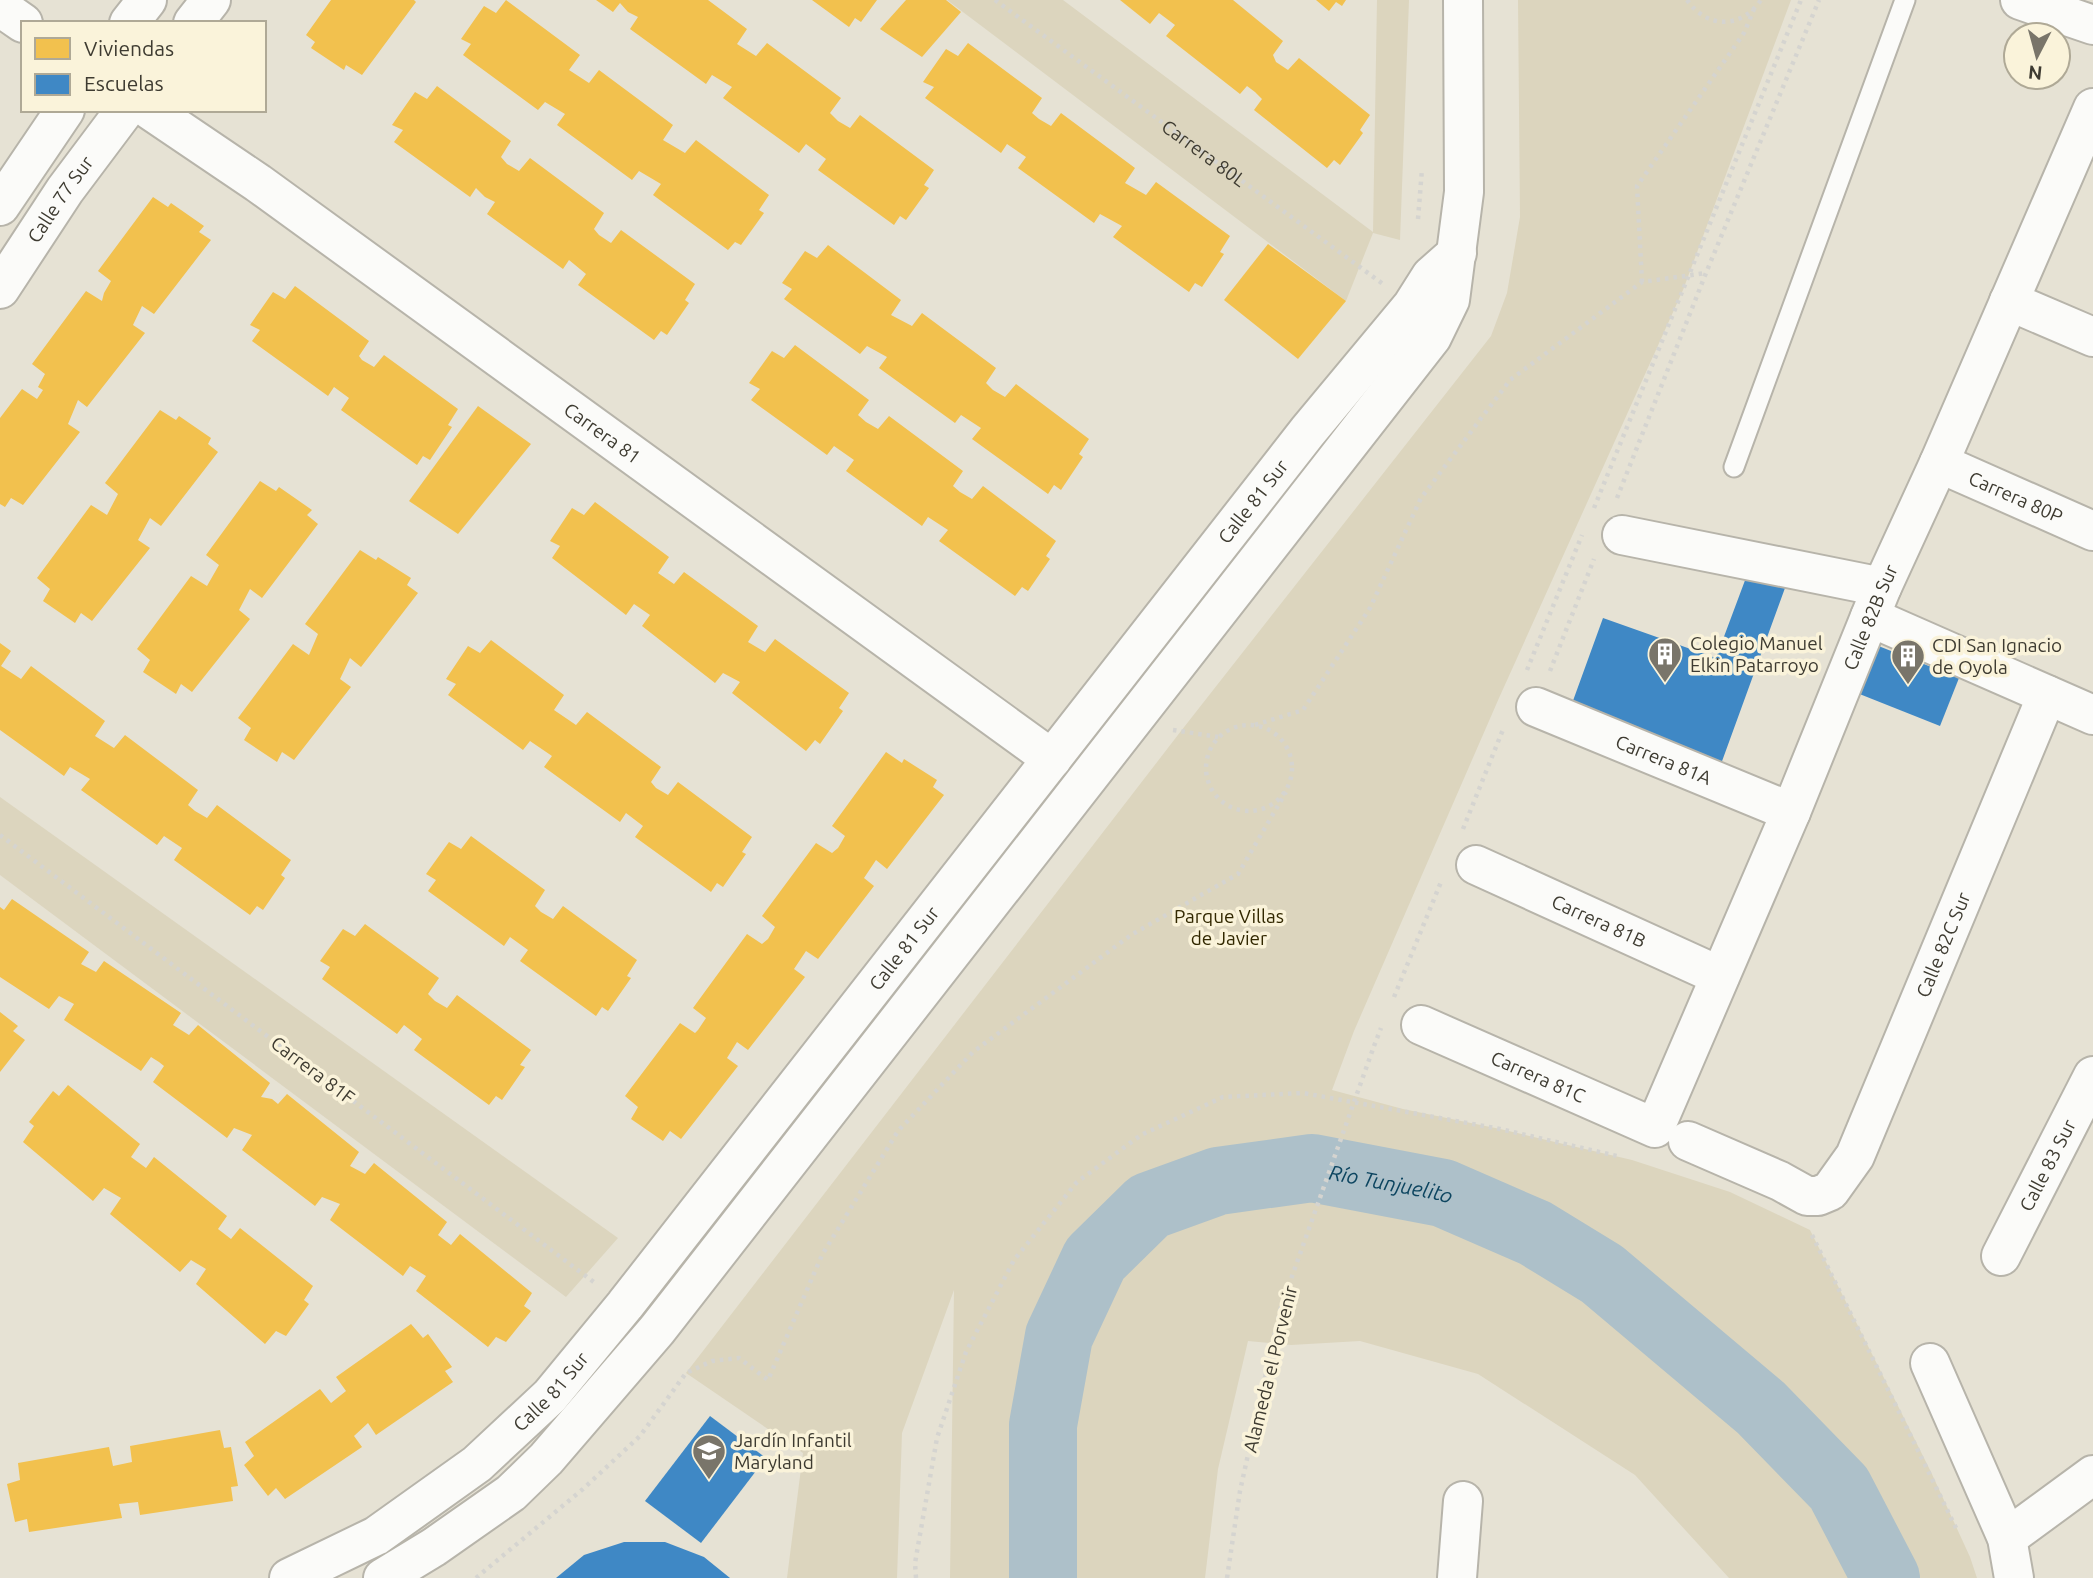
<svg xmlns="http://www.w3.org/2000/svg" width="2093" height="1578" font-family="Ubuntu,sans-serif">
<rect width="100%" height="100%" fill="#e6e2d4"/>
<g fill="#dcd5be">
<polygon points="947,0 1063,0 1373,232 1377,0 1409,0 1400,240 1373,233 1346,301"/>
<polygon points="1518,0 1791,0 1683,290 1499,698 1354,1031 1332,1090 1403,1109 1500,1129 1632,1160 1730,1192 1810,1230 1931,1472 1970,1557 1977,1578 1729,1578 1635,1475 1478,1374 1360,1341 1291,1345 1248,1341 1218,1469 1205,1578 950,1578 954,1290 902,1433 897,1578 787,1578 803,1453 686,1373 1181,731 1491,336 1507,293 1520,217"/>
<polygon points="0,797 618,1238 566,1297 0,875"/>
</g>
<g fill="#f2c14e">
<polygon points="331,0 414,0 416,2 362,75 346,65 344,70 311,48 315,42 306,35"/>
<polygon points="506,0 580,55 569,70 589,83 599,70 673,125 663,140 685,153 696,140 769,195 759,210 764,213 741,245 735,242 728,250 653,195 661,184 639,171 632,180 557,125 565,114 545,102 538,110 463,55 471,44 461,39 484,6 496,13"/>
<polygon points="596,0 708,0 747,29 737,44 756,56 767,43 841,98 830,113 838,121 850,128 860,115 934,170 924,185 929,188 906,220 900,216 894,225 818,170 826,159 806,144 799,153 723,98 732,87 712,75 706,84 630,29 638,17 628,12 620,3 613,12"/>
<polygon points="812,0 877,0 861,22 855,18 849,27"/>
<polygon points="906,0 946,0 961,12 922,57 880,29"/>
<polygon points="1120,0 1233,0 1283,41 1273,55 1276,62 1288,70 1299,58 1370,115 1360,130 1363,133 1340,165 1334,160 1327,168 1254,110 1262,99 1255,92 1247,86 1240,94 1166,36 1175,25 1159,13 1150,24"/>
<polygon points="1316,0 1346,0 1342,6 1336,2 1329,11"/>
<polygon points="968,43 1042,98 1032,113 1039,119 1051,126 1061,113 1135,168 1125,183 1146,195 1156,182 1230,236 1220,252 1224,254 1202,287 1195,283 1189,292 1113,237 1122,226 1100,214 1094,223 1018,168 1026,157 1007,144 1001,153 925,98 934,87 923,82 946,49 958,56"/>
<polygon points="437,86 511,141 501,157 507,164 519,171 530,158 604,213 594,229 599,235 611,243 621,230 695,284 685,300 689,303 667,335 661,331 654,340 578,285 586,274 569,260 563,269 487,214 495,202 485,197 476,188 470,197 394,142 403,130 392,125 415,92 427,99"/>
<polygon points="153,197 168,207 171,203 204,226 199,232 211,240 154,314 142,306 133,325 145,333 87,407 78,400 68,424 80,432 23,505 11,498 5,507 0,504 0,418 22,389 37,399 43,390 38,387 45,374 32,364 86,291 102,301 104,293 111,281 98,271"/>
<polygon points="1268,244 1346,301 1298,359 1224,300"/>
<polygon points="828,245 901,300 891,315 912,326 922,313 996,368 986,383 993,390 1005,397 1016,384 1089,439 1079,454 1083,457 1061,490 1054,485 1048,494 972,439 981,428 961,415 955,423 879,368 887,357 867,346 860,354 784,299 792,289 782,283 805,251 817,258"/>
<polygon points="295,286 369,341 359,356 362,360 374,367 384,355 458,409 448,425 452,427 430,460 423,456 417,465 341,410 349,398 334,387 328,396 252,341 260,330 250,325 273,292 285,299"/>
<polygon points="795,345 869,400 858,415 866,422 878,429 889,416 963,471 953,486 960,492 972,499 983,486 1056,541 1046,556 1050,559 1028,591 1022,587 1015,596 939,541 948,530 928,517 922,526 846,471 854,460 834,446 827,455 751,400 760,389 749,383 772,351 784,358"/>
<polygon points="478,406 531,444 458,534 409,501"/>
<polygon points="160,410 176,420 179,416 211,438 208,444 218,452 161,526 150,518 138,540 150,548 92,621 81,613 75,623 43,601 50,589 37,578 91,505 107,515 118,494 105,483"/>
<polygon points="260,481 276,491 279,487 312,510 307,515 318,524 262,598 250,589 239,610 250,619 192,692 181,684 176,694 143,672 150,660 137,649 191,576 207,586 219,565 206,555"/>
<polygon points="595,502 669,557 658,573 674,584 684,572 758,626 748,642 765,652 775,639 849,693 839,708 843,711 820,744 815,740 806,751 732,693 740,682 723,673 715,683 642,626 650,615 634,604 626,615 552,558 560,546 550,541 572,508 584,515"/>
<polygon points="360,550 376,560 378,557 411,578 407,585 418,593 361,667 350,658 340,679 351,687 294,760 282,752 277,762 244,740 251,728 238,718 293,644 309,655 318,634 305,624"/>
<polygon points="491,640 564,695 554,710 576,725 587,712 661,767 651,782 656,788 668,795 678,782 752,837 742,852 746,854 723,887 717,883 711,892 635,837 643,826 626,813 620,822 544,767 552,756 530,741 523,750 448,695 456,684 446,679 468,646 480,653"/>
<polygon points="0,643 11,651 1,666 21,679 31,666 105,721 95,736 114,748 125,735 198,790 188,805 195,811 207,818 217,805 291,860 281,875 285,878 263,910 257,906 250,915 174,860 182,848 164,836 157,845 81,790 90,779 70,767 64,776 0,730"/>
<polygon points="886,752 902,763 904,759 937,780 933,787 944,795 887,869 876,860 864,878 874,886 818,959 806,951 794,969 805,977 748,1050 737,1042 727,1058 738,1066 681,1139 670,1131 663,1141 631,1119 638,1107 625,1096 680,1023 695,1033 698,1030 706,1018 693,1008 747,934 762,944 768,939 775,927 762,916 816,843 832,853 838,848 845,836 832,826"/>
<polygon points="471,836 545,890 535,906 541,912 553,919 563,906 637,960 627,976 631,978 608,1011 602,1007 596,1016 520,961 528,950 510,937 504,946 428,891 436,880 426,874 449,842 461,849"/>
<polygon points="12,899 89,952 81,964 96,972 104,961 181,1013 173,1025 189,1035 198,1025 270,1083 261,1097 272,1099 278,1104 287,1094 359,1152 350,1166 365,1174 374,1163 447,1222 438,1235 451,1245 460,1234 532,1293 524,1306 531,1311 506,1342 496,1337 488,1347 416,1291 426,1276 410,1266 403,1276 330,1220 340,1204 322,1197 315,1206 242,1150 252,1135 234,1128 227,1138 153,1082 164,1066 159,1062 151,1057 141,1071 64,1020 74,1004 59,996 49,1009 0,977 0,907 4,910"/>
<polygon points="365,924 439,978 428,994 435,1001 447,1008 457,995 531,1050 520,1065 525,1067 502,1100 496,1096 489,1105 414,1050 422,1039 404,1025 397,1034 322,979 330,967 320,961 343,929 355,936"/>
<polygon points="0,1012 18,1026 13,1031 25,1040 0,1072"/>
<polygon points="68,1085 140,1144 131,1157 146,1168 154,1157 227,1216 218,1229 231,1239 240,1228 313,1286 304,1300 309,1304 286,1336 276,1331 265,1344 196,1284 206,1269 191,1260 180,1272 110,1214 121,1198 104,1188 93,1201 23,1142 34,1126 29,1122 53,1091 59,1096"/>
<polygon points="411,1324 423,1338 428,1334 452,1367 445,1371 453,1382 376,1435 368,1423 354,1436 362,1447 285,1499 276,1488 268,1496 244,1465 254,1456 245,1442 320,1389 331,1403 346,1391 336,1377"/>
<polygon points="220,1430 224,1448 231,1447 238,1486 231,1487 233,1501 140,1515 138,1502 119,1504 122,1518 29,1532 27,1519 15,1522 7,1484 20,1480 18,1463 109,1447 113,1466 132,1462 130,1446"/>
</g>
<g fill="#3f88c5">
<polygon points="1747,575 1785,588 1721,764 1570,709 1603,618 1716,658"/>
<polygon points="1876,645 1959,678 1940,726 1857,693"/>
<polygon points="710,1416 766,1458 701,1543 645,1501"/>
<polygon points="624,1542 665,1542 704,1557 730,1578 556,1578 584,1555"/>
</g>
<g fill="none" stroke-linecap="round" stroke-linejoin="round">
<path stroke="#adc0c9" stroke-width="68" id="s1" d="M1043,1578V1425L1059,1336L1095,1259L1149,1206L1218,1181L1312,1168L1443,1193L1535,1233L1602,1274L1761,1408L1839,1488L1886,1578"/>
<g stroke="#b7b4aa" stroke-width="23">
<polyline id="lane" points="1734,467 1905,0"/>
</g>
<g stroke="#b7b4aa" stroke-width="42">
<g id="street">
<polyline points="0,7 23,23"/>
<path id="s3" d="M150,110L258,183L1052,759"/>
<polyline points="2009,301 2093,337"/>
<path id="s4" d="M1939,463L2093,531"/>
<polyline points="1622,535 1882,587"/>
<polyline points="1870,617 2093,715"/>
<path id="s5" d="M1536,707L1791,812"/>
<path id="s6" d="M1476,865L1720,976"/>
<path id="s7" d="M1421,1025L1655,1128L1791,812L1882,587L1939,463L2093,108"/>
<path id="s8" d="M1688,1141L1780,1181L1807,1196H1818L1830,1191L1855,1156L2047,695"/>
<path id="s9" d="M2001,1256L2093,1076"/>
<polyline points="1930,1363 2007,1538 2014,1578"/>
<polyline points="2007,1538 2093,1475"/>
<polyline points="1457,1578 1463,1501"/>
</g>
</g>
<g stroke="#b7b4aa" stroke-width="42">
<g id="secondary">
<polyline points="2020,0 2093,25"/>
<polyline points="129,23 147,0"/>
<polyline points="193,23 211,0"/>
<polyline points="0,206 65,110"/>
<path id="s10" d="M0,289L65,190L125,110"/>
<path id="s11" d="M289,1578L376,1536L477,1464L550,1396L625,1305L1308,431L1412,306L1431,276L1457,253"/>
<polyline points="383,1578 434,1547 511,1493 546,1459 657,1330 1432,337 1450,300 1464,192 1463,0"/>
</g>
</g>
<g stroke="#d5d4d0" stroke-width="4.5" stroke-dasharray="3.5 5" stroke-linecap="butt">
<path id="s2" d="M995,0L1383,284"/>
<path d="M1687,0C1707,29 1741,29 1761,0"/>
<polyline points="1418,219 1422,169"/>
<polyline points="1642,282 1637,186 1744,33 1754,9"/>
<polyline points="1617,498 1706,273 1819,0"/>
<polyline points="1594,508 1801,0"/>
<polyline points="1527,670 1582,535"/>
<polyline points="1550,671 1594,559"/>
<circle cx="1249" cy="768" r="43"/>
<polyline points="1255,725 1303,710 1370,608 1421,498 1510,380 1642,282 1706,273"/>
<polyline points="1173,730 1218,737"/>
<polyline points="1463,829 1504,727"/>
<polyline points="0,835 595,1283"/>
<polyline points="1394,997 1441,882"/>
<polyline points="1374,1046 1381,1028"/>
<polyline points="1812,1235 1958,1532"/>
<polyline points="476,1578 583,1489 640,1436 686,1373 712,1361 739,1358 768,1380 822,1255 898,1131 973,1052 1131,935 1238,874 1286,792"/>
<polyline points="916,1578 915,1563 937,1438 966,1352 1014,1260 1077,1182 1141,1135 1223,1097 1303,1093 1500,1129 1617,1156"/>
<polyline points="1227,1578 1240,1491 1280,1310"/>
</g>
<use href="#lane" stroke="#fbfbf9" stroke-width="19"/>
<use href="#street" stroke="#fbfbf9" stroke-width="38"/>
<use href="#secondary" stroke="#fbfbf9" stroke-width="38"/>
<polyline stroke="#d5d4d0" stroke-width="4.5" stroke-dasharray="3.5 5" stroke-linecap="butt" points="1280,1310 1374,1046"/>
</g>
<defs>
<g id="building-pin" transform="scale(1.75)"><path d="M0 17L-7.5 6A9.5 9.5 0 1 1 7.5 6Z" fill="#79756a" stroke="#faf3da"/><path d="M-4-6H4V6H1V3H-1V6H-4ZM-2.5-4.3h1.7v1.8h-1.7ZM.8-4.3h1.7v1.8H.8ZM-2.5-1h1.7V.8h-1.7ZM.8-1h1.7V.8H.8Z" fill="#fff"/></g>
<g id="school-pin" transform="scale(1.75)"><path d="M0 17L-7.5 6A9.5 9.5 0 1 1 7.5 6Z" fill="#79756a" stroke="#faf3da"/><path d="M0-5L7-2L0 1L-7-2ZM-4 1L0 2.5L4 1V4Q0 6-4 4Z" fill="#fff"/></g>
</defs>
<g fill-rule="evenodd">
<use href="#building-pin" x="1665" y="654"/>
<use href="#building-pin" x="1908" y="656"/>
<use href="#school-pin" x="709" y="1451"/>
</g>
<g text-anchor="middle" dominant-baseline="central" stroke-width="7" stroke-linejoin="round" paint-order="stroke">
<g font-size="19" fill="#3e3b31" stroke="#faf3da">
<text stroke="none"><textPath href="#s2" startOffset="259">Carrera 80L</textPath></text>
<text stroke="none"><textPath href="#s10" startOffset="108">Calle 77 Sur</textPath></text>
<text stroke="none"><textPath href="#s3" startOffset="556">Carrera 81</textPath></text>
<text stroke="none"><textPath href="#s4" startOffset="84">Carrera 80P</textPath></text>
<text stroke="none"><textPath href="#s11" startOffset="1458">Calle 81 Sur</textPath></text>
<text stroke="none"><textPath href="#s7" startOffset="810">Calle 82B Sur</textPath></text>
<text stroke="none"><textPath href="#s5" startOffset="138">Carrera 81A</textPath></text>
<text stroke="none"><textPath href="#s6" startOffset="135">Carrera 81B</textPath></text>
<text stroke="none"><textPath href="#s8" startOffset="427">Calle 82C Sur</textPath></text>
<text stroke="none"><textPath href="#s11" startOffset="891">Calle 81 Sur</textPath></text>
<text transform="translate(313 1070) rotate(37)">Carrera 81F</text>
<text stroke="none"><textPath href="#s7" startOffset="128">Carrera 81C</textPath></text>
<text stroke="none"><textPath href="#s9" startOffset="102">Calle 83 Sur</textPath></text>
<text transform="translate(1270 1369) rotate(-76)">Alameda el Porvenir</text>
<text stroke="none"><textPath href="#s11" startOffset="324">Calle 81 Sur</textPath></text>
</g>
<g font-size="19" fill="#3e3b31" stroke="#faf3da" text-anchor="start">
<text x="1690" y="643">Colegio Manuel<tspan x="1690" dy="22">Elkin Patarroyo</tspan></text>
<text x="1932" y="645">CDI San Ignacio<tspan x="1932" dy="22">de Oyola</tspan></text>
<text x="734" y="1440">Jardín Infantil<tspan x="734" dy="22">Maryland</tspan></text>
</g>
<g font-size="19" fill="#322800" stroke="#faf3da">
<text x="1229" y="916">Parque Villas<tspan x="1229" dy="22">de Javier</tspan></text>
</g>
<g font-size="21" font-style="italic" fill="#0d4560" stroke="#faf3da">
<text stroke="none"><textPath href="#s1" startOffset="653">Río Tunjuelito</textPath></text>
</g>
</g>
<rect x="21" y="21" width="245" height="91" fill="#faf3da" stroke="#afa996" stroke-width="2"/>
<rect x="35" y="38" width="35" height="21" fill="#f2c14e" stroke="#afa996" stroke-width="2"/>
<text x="84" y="56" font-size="21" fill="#3e3b31">Viviendas</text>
<rect x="35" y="74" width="35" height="21" fill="#3f88c5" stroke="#afa996" stroke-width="2"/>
<text x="84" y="91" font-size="21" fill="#3e3b31">Escuelas</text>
<g transform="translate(2037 56) rotate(186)"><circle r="33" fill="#faf3da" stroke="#afa996" stroke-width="2"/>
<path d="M0-5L12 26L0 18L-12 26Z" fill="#79756a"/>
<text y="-10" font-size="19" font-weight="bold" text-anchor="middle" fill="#3e3b31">N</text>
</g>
</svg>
